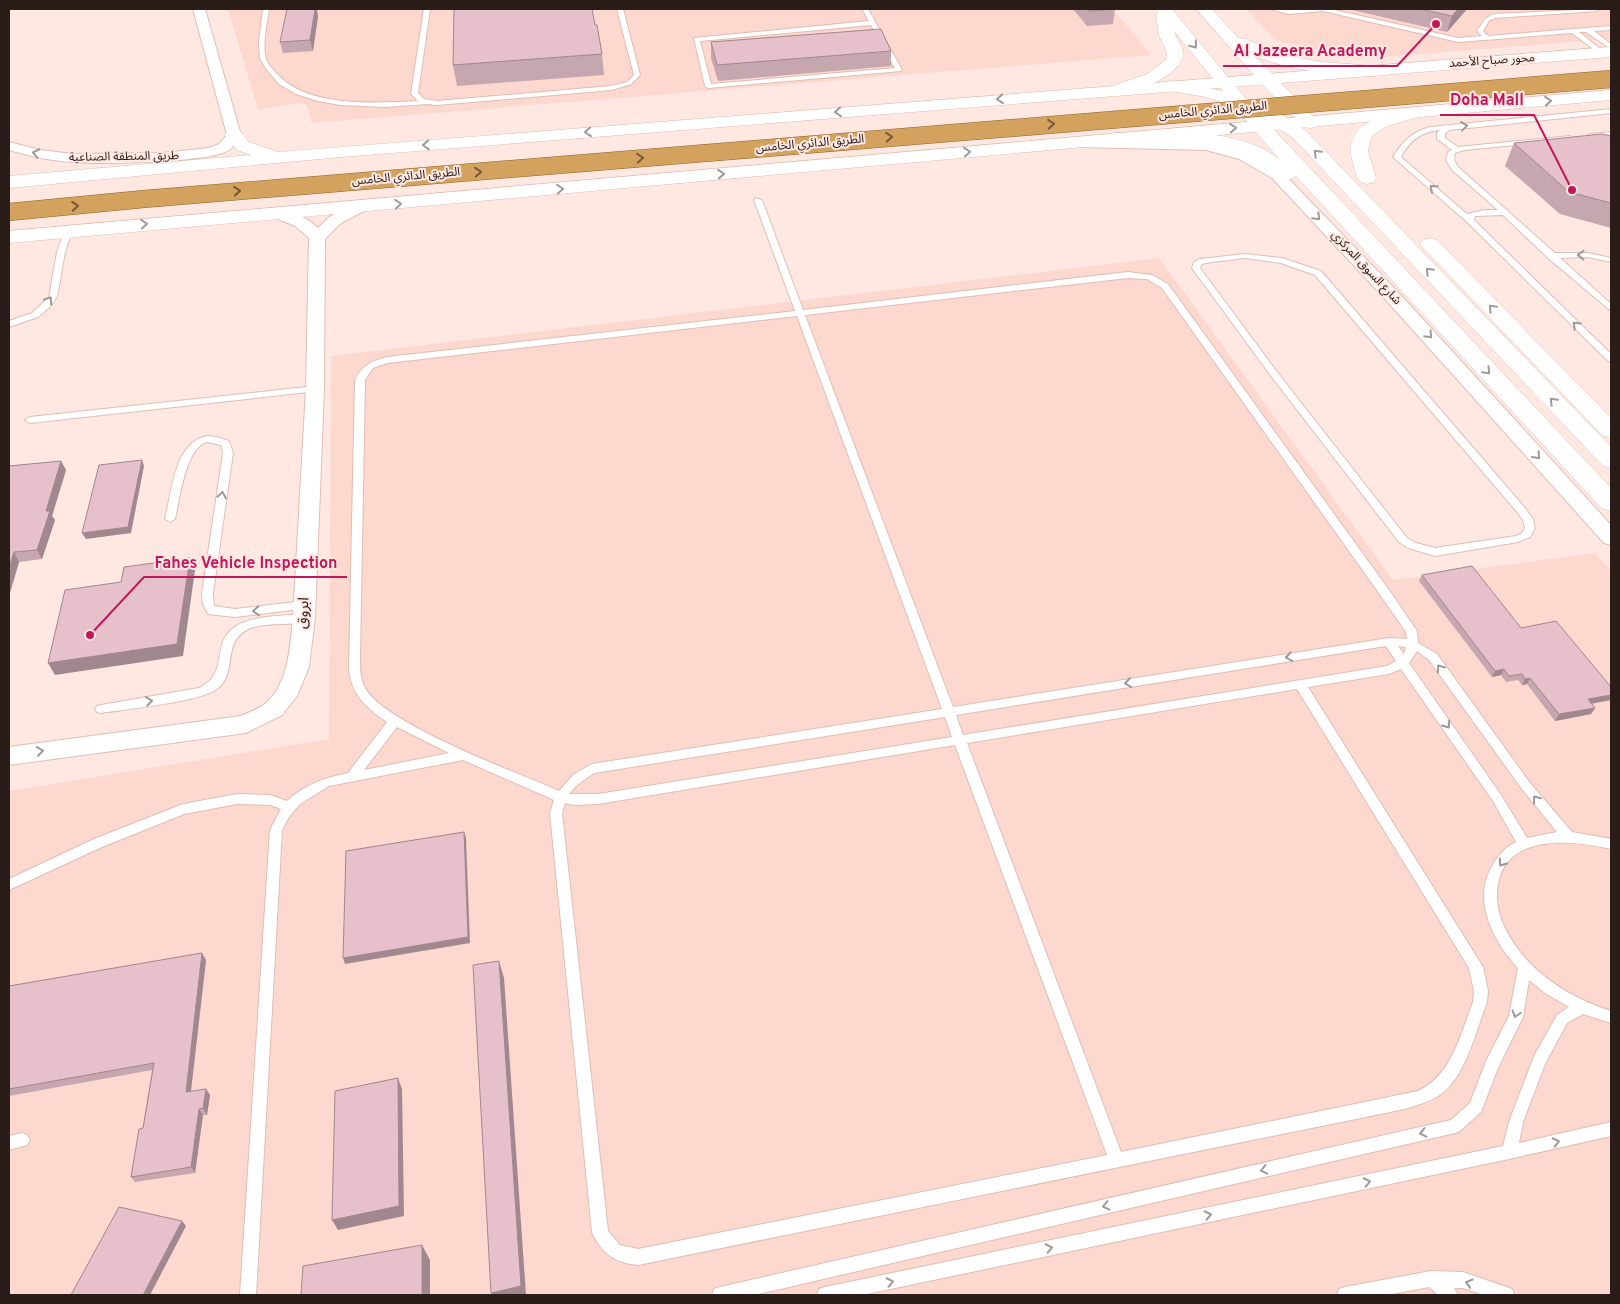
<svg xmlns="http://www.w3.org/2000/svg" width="1620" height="1304" font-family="Overpass,'Noto Sans Arabic',sans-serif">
<rect width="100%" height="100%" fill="#ffe8e2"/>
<g fill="#fcd8ce">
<polygon points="228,9 1113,9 1151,55 312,123 307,105 299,103 258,110"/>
<polygon points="1246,9 1611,9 1611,39 1355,59 1275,40"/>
<polygon points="1159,258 1393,580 1595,553 1611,571 1611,1295 9,1295 9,791 329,739 331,356"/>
</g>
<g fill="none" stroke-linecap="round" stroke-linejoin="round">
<g stroke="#e0bdb3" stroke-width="2">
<g id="service">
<path d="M263,9H269C267,24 262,45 266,59C268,65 274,70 278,75C309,108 376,103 418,101L411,94L424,9H430L418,93L424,99L437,101L611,86L627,82L634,75L617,9H623L640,75L631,84L612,90L437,105L427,104L385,107L340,105L318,101L296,94L279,84L267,70L260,59L259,42Z"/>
<path d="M862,9H868L902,70L901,71L708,88L705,86L694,38L869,21ZM871,25L895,68L711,84L700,41Z"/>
<polygon points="1270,9 1330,9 1458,38 1482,36 1477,31 1485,19 1493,14 1600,9 1597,11 1495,18 1489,21 1483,31 1488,36 1611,26 1611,30 1594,31 1611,44 1611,49 1586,32 1579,32 1604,52 1604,54 1600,54 1572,33 1458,42 1323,11 1289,14"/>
<path d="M1611,109V113L1449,130L1445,134V138L1458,147L1570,136L1571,138L1567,140L1464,150L1455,153L1454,160L1458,167L1555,253H1588L1611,258V262L1588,257L1560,258L1611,304V311L1548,258L1503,215L1475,216L1474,220L1611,354V362L1608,361L1467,222L1393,157C1403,141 1412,132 1430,127ZM1440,130L1437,133V139L1452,150L1448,152L1446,160L1452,170L1498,210H1484L1467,214L1401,157C1410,140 1421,132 1440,130Z"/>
<polygon points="1611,132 1611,136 1591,138 1587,136 1591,134"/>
<path d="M755,198L762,200L803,310L1128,272L1152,275L1168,284L1389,590L1417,631L1418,643L1437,654L1530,783L1572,832L1611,839V849C1573,840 1507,833 1498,884C1495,901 1499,918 1507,932C1528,972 1570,998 1611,1011V1023L1583,1014L1567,1023L1545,1064L1523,1122L1519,1143L1611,1122V1136L1509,1159L862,1295H817L819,1289L825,1287L1503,1146L1509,1122L1534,1056L1557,1015L1569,1007L1545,993L1529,980L1523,1017L1498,1068L1481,1112L1460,1131L1455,1133L754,1295H712L714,1289L720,1287L1451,1120L1470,1103L1486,1061L1509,1016L1518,968C1492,940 1471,898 1494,863C1499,854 1507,846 1516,842L1493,801L1401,669L1389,674L1308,687L1483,967L1488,991L1487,1002C1476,1030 1466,1076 1441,1094C1430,1102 1417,1105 1405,1109L638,1265C615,1263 601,1253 592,1232L550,813L554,800L463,760L329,786L300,804L289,817L282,830L256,1295H240L270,830L281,809L270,805L237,804L184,814L102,847L9,890V879L94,839L183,804L237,794L270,795L287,801C305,784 325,778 348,773L387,722C368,709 351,695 349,669L355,380C362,365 372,361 387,357L795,311L754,200ZM1128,278L1147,279L1162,288L1381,596L1406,632L1407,639L1389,638L953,707L805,315ZM797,316L942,709L592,764L574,774L559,791C518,773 381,723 364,686C360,677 360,666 360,656L365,380L373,368L387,363ZM1386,646L1396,661L1387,666L963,735L956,715ZM1398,646L1406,647L1404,654ZM1417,651L1429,660L1522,789L1557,832L1527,838L1501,795L1409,663ZM1297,689L1469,968L1474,991L1473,1002C1460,1035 1452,1075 1418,1091L1121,1152L967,743ZM945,717L952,737L598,794H569L577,785L594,773ZM397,727L449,753L364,770ZM955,745L1107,1155L638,1249L620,1245L608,1231L562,813L565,803L574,805L598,804Z"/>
<polygon points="65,229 72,231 65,252 57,297 50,307 38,317 9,327 9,321 32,313 49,297 57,252"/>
<path d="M1245,254L1282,258L1321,271L1525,508L1533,519L1535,528L1530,537L1518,542L1435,556L1408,548L1399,542L1271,376L1192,268L1194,262L1200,259ZM1245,258L1281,263L1315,275L1517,512L1523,520L1525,528L1522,533L1516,536L1435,548L1416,543L1407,538L1277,372L1200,268L1201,265L1205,263Z"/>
<polygon points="315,386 320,389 318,391 30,423 25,420 30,417"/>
<path d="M207,436L217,437L229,441L233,453L213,593L214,606L235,609L304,601L309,605L308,608L235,617L208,614L203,604L202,593L223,453L221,445L207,442C185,448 180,499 175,519L170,522L165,519C172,492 174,442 207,436Z"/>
<path d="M304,614L309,618L308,621C290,626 269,622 251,628C220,640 239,673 217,689C200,702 126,709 101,713L97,712L95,709L97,706L101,705L199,688C233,672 206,639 242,623C261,615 284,616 304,614Z"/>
<polygon points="22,1133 27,1135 30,1140 27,1145 9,1150 9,1136"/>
<polygon points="1431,1271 1463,1272 1512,1289 1514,1295 1484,1295 1463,1288 1454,1288 1458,1295 1438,1295 1429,1287 1387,1295 1337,1295 1339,1289 1345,1287"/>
</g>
</g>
<g stroke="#e0bdb3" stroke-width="2">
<g id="minor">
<path d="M193,9H205L241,135C238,140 234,147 229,150C211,163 99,164 73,162C51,161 30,156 9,150V142L40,150L73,154L162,153L209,148L219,144L227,135Z"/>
<polygon points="1082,140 1207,142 1249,153 1282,172 1397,291 1611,525 1611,545 1604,543 1385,299 1272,178 1239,159 1206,150 1077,147 1075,144 1077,141"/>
<path d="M360,202L366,204L368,207L366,210L341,223L325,239L324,389L315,618L309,667L297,696L282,715L246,733L9,765V747L241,716C249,712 259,709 266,703C289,683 290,646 293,618L306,389L309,238L295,226L273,217L271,214L273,211C288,207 308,218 318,228L329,217Z"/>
</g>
</g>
<g stroke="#e0bdb3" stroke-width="1">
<g id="tertiary">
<polygon points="1611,47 1611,57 341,157 9,188 9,176 251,155 237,150 225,135 228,131 234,130 240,131 249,142 278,152"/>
<polygon points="1611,90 1611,100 9,243 9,231"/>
</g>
</g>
<g stroke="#e0bdb3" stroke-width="1">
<g id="secondary">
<path d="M1156,9H1172L1246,99L1275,111L1305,130L1611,447V468L1603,466L1293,138L1263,118L1611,488V511L1602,509L1296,176L1288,180L1281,178L1262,163L1242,153L1225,149L1206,146L1109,142L1106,138L1109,134L1115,133C1168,134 1234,125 1279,159L1234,106L1206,97L1165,90L1163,86L1165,82L1171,81L1223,91L1174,31C1176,38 1183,46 1183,53C1184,75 1129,98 1112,94L1110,90L1112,86L1147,74L1166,60L1167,53L1159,35L1156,15L1158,12Z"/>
<path d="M1196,9H1212L1238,38L1246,39L1277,54L1322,62L1374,66L1380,67L1382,71L1380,75L1374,76C1334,74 1293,72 1255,56L1319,123L1316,127L1310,128L1304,127L1260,82Z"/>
<path d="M1412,108L1418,109L1421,113L1418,117L1385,127L1372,136L1368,151L1376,178L1374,182L1367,184L1360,182C1356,176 1354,167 1352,160C1343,123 1385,114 1412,108Z"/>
<polygon points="1430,238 1437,240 1611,418 1611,438 1603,436 1423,248 1420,244 1423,240"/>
</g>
</g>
<use href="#service" fill="#fff" fill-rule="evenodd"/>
<use href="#minor" fill="#fff" fill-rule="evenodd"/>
<use href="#tertiary" fill="#fff" fill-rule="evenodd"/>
<use href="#secondary" fill="#fff" fill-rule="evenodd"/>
<g stroke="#91642c" stroke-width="18" stroke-linecap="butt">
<polyline id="trunk-bridge" points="9,212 144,199 1611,79"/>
</g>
<use href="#trunk-bridge" stroke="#d3a25e" stroke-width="17"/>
</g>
<g fill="#c6a6af">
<polygon points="1073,9 1115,9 1113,24 1087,26"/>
<polygon points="1348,9 1467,9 1447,32"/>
<polygon points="318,16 313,51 283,53 280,42"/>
<polygon points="595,25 602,54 604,75 457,86 453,65"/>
<polygon points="711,42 891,51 891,66 718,81 711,58"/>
<polygon points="1611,136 1611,228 1560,214 1505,166 1514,143"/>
<polygon points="61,461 66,470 52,516 55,520 42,559 19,562 9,596 9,466"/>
<polygon points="1422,575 1592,704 1595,708 1591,714 1555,721 1527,684 1522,685 1518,680 1506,682 1501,675 1492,677 1419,581"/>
<polygon points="206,960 191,1092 210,1095 207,1115 203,1115 195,1173 135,1182 131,1177 143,1128 152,1070 9,1096 9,986"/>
</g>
<g fill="#a1878e">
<polygon points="315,9 317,9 318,16 313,51 310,40"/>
<polygon points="1458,9 1467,9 1447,32 1452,16"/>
<polygon points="142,460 144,466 131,533 86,539 82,533"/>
<polygon points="61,461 66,470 52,516 55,520 42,559 37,550 46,511"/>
<polygon points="14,552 19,562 9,596 9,568"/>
<polygon points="190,558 195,570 183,656 55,675 48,663"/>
<polygon points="1504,669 1501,675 1492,677 1495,671"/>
<polygon points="1530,678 1527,684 1522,685 1525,679"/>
<polygon points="1611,695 1611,700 1585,705 1588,699"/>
<polygon points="1595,708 1591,714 1555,721 1559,714"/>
<polygon points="464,832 466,838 470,943 345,964 343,958"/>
<polygon points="202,953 206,960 190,1098 186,1092"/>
<polygon points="499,961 504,978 526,1295 492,1295 491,1293"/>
<polygon points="398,1078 402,1089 404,1216 338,1230 332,1220"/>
<polygon points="206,1089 210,1095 207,1115 203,1108"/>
<polygon points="199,1109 203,1115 195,1173 191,1167"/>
<polygon points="182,1221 186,1226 150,1295 143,1295"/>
<polygon points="422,1245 430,1260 430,1295 422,1295"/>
</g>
<g fill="#e6c1cb" stroke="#a1878e">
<polygon points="287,9 315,9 310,40 280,42"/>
<polygon points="454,9 592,9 595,25 597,25 602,54 453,65"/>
<polygon points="1087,9 1115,9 1089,11"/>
<polygon points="1420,9 1458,9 1452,16"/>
<polygon points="881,29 891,51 717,65 711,42"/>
<polygon points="1602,134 1611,136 1611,203 1569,192 1514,143"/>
<polygon points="142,460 128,527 82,533 99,465"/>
<polygon points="61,461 46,511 50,511 37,550 14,552 9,568 9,466"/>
<polygon points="190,558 177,644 48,663 65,590 121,582 124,567"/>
<polygon points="1472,566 1521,628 1556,621 1611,687 1611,695 1588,699 1595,708 1559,714 1530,678 1525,679 1522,674 1509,676 1504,669 1495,671 1422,575"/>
<polygon points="464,832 468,937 343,958 346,851"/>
<polygon points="202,953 186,1092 206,1089 203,1108 199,1109 191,1167 131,1177 139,1129 143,1128 154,1063 9,1089 9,986"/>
<polygon points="499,961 521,1286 491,1293 473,965"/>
<polygon points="398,1078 399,1206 332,1220 335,1091"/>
<polygon points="119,1207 182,1221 143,1295 71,1295"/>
<polygon points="422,1245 422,1295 301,1295 303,1266"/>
</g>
<defs><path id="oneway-chevron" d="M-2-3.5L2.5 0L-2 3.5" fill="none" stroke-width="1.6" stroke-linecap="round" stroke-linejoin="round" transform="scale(1.25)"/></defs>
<g stroke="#9f9998">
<use href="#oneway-chevron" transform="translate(1194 45) rotate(51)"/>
<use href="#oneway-chevron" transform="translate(1000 99) rotate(175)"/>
<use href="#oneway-chevron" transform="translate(1548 101) rotate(-5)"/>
<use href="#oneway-chevron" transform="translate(838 112) rotate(175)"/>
<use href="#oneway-chevron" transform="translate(1464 126) rotate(-7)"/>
<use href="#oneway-chevron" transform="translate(1233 128) rotate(-5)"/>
<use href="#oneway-chevron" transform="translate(588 132) rotate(175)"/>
<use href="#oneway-chevron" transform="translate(426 145) rotate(175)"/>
<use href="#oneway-chevron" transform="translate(967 152) rotate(-5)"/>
<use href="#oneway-chevron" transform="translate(36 153) rotate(-168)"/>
<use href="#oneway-chevron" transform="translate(1317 153) rotate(-134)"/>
<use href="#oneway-chevron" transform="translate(721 174) rotate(-5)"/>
<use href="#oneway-chevron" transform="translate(1433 188) rotate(-139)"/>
<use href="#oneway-chevron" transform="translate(560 189) rotate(-5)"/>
<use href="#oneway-chevron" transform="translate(398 204) rotate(-5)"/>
<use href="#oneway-chevron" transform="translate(1317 217) rotate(45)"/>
<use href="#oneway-chevron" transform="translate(144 224) rotate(-5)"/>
<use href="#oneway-chevron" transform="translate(1581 255) rotate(-178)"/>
<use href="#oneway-chevron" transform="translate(1429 271) rotate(-134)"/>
<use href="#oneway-chevron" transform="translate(49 300) rotate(-56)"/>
<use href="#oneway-chevron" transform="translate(1492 308) rotate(-134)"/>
<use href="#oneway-chevron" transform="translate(1576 325) rotate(-136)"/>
<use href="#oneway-chevron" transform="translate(1429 335) rotate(47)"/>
<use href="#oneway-chevron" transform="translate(1487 371) rotate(47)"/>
<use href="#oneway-chevron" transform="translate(1553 401) rotate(-134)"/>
<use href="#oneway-chevron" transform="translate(1537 456) rotate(48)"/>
<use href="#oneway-chevron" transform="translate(222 495) rotate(-81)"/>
<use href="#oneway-chevron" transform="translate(256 611) rotate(175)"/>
<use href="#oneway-chevron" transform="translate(1289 657) rotate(171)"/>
<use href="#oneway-chevron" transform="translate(1440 668) rotate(-126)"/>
<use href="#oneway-chevron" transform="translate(1128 683) rotate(171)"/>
<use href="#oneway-chevron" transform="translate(149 701) rotate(-9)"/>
<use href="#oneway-chevron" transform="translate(1447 725) rotate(55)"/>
<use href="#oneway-chevron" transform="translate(40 751) rotate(-8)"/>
<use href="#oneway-chevron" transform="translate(1536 799) rotate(-128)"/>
<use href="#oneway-chevron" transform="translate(1502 863) rotate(126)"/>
<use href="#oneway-chevron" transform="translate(1516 1014) rotate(106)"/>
<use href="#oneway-chevron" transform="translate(1423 1133) rotate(167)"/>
<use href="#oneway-chevron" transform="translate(1556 1142) rotate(-12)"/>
<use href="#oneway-chevron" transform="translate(1264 1170) rotate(167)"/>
<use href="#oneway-chevron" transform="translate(1367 1182) rotate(-12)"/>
<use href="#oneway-chevron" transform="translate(1106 1206) rotate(167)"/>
<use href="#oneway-chevron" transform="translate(1208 1215) rotate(-12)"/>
<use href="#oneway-chevron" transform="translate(1049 1248) rotate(-12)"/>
<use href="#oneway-chevron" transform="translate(890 1282) rotate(-12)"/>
<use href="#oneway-chevron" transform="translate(1469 1283) rotate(-163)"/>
</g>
<g stroke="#765938">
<use href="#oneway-chevron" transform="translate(1051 124) rotate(-5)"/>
<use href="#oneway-chevron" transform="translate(889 137) rotate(-5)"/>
<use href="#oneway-chevron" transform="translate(640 158) rotate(-5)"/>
<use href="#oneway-chevron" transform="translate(478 172) rotate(-5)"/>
<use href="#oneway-chevron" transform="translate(237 191) rotate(-5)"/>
<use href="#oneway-chevron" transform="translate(75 206) rotate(-5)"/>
</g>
<g text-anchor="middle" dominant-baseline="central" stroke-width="4" stroke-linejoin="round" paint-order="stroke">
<g font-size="12" fill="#2a1d19" stroke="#ffe8e2">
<text transform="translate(1492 61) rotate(-4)">محور صباح الأحمد</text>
<text transform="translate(1213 111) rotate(-5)">الطريق الدائري الخامس</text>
<text transform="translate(810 144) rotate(-5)">الطريق الدائري الخامس</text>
<text transform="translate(124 157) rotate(-1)">طريق المنطقة الصناعية</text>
<text transform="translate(406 177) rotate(-5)">الطريق الدائري الخامس</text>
<text transform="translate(1366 268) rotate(47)">شارع السوق المركزي</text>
</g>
<g font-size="15" fill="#2a1d19" stroke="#ffe8e2">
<text transform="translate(304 613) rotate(-86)">ابروق</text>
</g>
</g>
<path fill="none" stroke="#c2185b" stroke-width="2" d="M1436 24L1397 66H1223M1572 190L1534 115H1440M90 635L144 577H347"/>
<g fill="#c2185b" stroke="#ffe8e2" stroke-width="2">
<circle cx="1436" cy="24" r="5"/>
<circle cx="1572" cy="190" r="5"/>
<circle cx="90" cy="635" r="5"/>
</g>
<g font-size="16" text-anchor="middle" font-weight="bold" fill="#c2185b" stroke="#ffe8e2" stroke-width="4" stroke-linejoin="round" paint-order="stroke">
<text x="1310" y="56">Al Jazeera Academy</text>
<text x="1487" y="105">Doha Mall</text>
<text x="246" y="568">Fahes Vehicle Inspection</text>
</g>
<rect width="1620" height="1304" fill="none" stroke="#2a1d19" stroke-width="20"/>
</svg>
